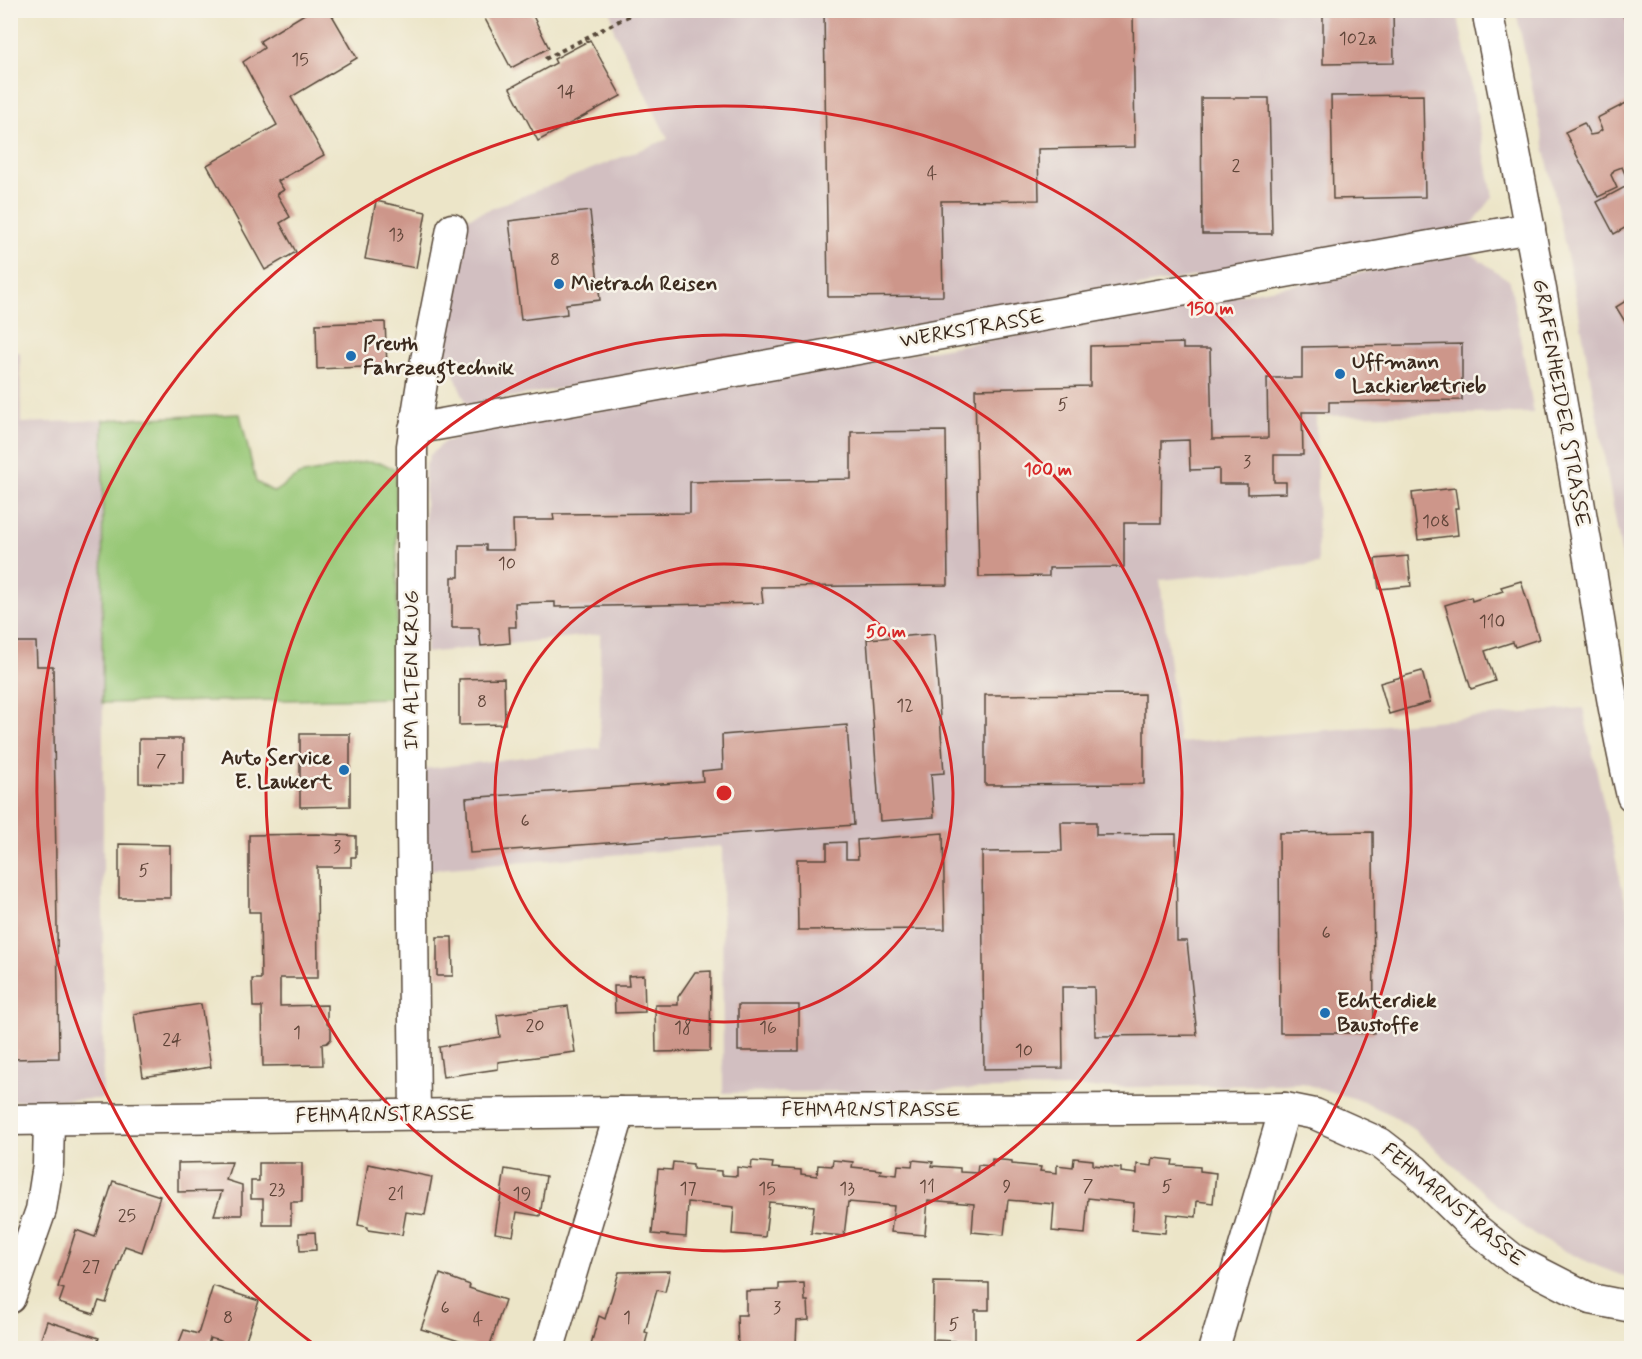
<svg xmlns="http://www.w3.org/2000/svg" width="1642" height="1359" font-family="Mynerve,sans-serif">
<rect width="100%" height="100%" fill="#f7f3e8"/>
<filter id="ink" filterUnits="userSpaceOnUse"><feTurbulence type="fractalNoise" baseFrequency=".0167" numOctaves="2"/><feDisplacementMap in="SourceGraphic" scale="12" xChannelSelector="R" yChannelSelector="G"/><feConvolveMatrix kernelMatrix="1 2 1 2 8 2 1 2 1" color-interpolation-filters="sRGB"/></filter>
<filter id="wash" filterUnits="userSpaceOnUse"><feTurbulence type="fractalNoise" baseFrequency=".008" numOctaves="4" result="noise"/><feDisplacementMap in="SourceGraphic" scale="24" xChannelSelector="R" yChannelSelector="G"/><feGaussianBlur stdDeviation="1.35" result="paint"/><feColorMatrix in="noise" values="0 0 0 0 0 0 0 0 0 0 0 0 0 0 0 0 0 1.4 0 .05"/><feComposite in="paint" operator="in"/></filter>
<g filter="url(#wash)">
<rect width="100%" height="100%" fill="#ece5c8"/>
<g fill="#d2bfc1">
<polygon points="611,11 1457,11 1493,197 1469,228 467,405 438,337 462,220 668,139 614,31"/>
<polygon points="1516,11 1631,11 1631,608 1578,308"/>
<polygon points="1470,253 1510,281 1534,413 1316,416 1318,564 1160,580 1179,743 1583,708 1621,883 1631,922 1631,1279 1597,1266 1550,1244 1524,1228 1414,1130 1390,1114 1356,1099 1302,1083 1217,1086 723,1093 722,846 425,870 424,769 600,748 600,634 426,653 425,468 430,455 444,442 465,435"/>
<polygon points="10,352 20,352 21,423 103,420 103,1099 11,1101"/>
</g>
<polygon fill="#98c877" stroke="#6a794a" stroke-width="1.5" points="240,414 256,482 274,492 299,475 365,462 382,463 396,470 398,698 102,703 103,420"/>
<g id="blocks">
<g fill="#cd968a">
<polygon points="311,10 329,10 357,58 291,97 324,155 278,181 284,190 277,194 290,217 280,223 296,252 265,270 207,165 277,125 243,62 264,48 260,41"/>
<polygon points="488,10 530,10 549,48 511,68 482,13"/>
<polygon points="824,10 1133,10 1135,147 1038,149 1039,200 941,201 943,296 828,297"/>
<polygon points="1323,10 1393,10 1394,63 1323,64"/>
<polygon points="1620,10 1632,10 1632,32"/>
<polygon points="590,40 621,96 538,141 510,88 556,63 554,59"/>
<polygon points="1423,95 1425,197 1333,199 1331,96"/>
<polygon points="1201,98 1269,98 1272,234 1202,234"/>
<polygon points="1632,100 1632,179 1628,181 1622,167 1614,170 1611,175 1617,188 1598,197 1565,132 1584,123 1590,135 1596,134 1602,130 1597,118"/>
<polygon points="1625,187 1632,199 1632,224 1614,234 1597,202"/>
<polygon points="376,201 426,212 416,268 365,259"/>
<polygon points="590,211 600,300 566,304 567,314 521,320 509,221"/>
<polygon points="1632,297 1632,333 1616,307"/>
<polygon points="385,322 387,366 317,369 316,324"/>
<polygon points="1183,343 1183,349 1210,349 1212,439 1268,438 1267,378 1302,378 1302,347 1462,344 1462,400 1329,402 1329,412 1302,412 1303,455 1274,455 1274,482 1286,482 1286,493 1247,494 1247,484 1219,484 1219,469 1190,470 1189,440 1162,441 1161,523 1124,523 1124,567 1049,568 1049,576 979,577 975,389 1090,386 1090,346"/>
<polygon points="946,431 948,585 761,587 763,603 555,607 555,602 515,603 516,627 509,627 510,643 481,646 479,628 452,628 452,577 459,577 459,545 486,545 486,550 514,550 513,520 554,520 553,514 690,513 690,482 851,479 851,432"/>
<polygon points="1455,488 1458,508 1455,508 1458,535 1418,540 1412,493"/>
<polygon points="1408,556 1411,586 1379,589 1375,559"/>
<polygon points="1521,581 1539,639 1515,647 1513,642 1485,651 1495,681 1471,689 1445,605 1471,597 1472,601 1503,591 1501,587"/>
<polygon points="934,634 944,773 931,774 934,817 880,821 867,639"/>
<polygon points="10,642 36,642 37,666 53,666 59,1058 10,1059"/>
<polygon points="1422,671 1430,702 1389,714 1380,683"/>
<polygon points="504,678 505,724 459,725 459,679"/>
<polygon points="1144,694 1144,784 985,785 985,695"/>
<polygon points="847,725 854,825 470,853 466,798 703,781 702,771 723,769 722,735"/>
<polygon points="300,734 350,734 350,806 300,807"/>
<polygon points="139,739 183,739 183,784 139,783"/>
<polygon points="1061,822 1096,822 1096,835 1176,834 1177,941 1187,941 1197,1035 1095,1036 1094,987 1062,987 1063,1068 984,1069 982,852 1062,851"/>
<polygon points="1373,832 1374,1033 1280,1033 1279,833"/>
<polygon points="943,833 945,929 798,930 797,859 827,859 827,843 846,842 846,859 858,859 857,840"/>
<polygon points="317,834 356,836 356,857 351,857 351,867 317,867 318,978 280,978 280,1006 327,1005 327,1024 331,1028 331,1039 327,1043 322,1044 323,1065 263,1066 262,1007 253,1007 252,979 261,979 260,912 249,912 249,835"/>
<polygon points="119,844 170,845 170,898 119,898"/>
<polygon points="437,937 452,937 453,976 437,976"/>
<polygon points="711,971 710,1051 656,1052 655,1005 678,1005 678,997 695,972"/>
<polygon points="644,975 645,1012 615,1013 614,986 629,986 628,976"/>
<polygon points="201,1004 211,1067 143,1077 134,1014"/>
<rect x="738" y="1005" width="61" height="46"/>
<polygon points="568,1006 575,1052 498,1062 498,1069 443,1077 439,1047 500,1037 497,1015"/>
<polygon points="1074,1158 1093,1160 1093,1165 1121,1168 1121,1172 1137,1174 1137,1164 1152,1166 1153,1158 1173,1160 1172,1165 1200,1167 1200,1171 1216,1173 1213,1203 1197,1201 1196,1217 1167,1214 1165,1233 1132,1230 1134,1203 1088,1198 1085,1234 1052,1231 1054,1204 1008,1200 1004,1235 972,1232 974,1204 928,1200 925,1235 891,1232 894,1206 848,1202 844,1236 811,1233 814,1206 769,1202 765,1237 732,1234 734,1207 688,1202 686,1237 652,1234 658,1169 672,1170 673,1162 693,1164 693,1169 721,1171 721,1175 737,1176 737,1167 751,1169 752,1161 773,1163 772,1168 801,1170 801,1174 817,1176 818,1165 832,1166 833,1160 853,1162 852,1167 881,1170 880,1173 897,1175 898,1165 912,1166 913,1160 933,1162 932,1166 960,1168 960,1172 977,1173 978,1165 992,1166 992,1159 1012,1161 1012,1164 1041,1167 1040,1171 1057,1173 1057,1165 1073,1167"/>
<polygon points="232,1162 226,1180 242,1185 242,1215 214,1215 222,1191 178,1192 178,1163"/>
<polygon points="259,1163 302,1163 302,1202 291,1202 291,1225 263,1225 263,1199 251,1199 251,1181 259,1181"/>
<polygon points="368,1164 432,1177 425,1215 406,1212 402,1235 368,1230 368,1227 358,1225"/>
<polygon points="505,1169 546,1176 540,1216 517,1212 513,1236 495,1233"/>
<polygon points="113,1181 160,1196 142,1252 125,1246 106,1303 99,1301 94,1314 59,1303 64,1289 58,1287 76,1230 95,1237"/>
<polygon points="315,1232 316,1250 300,1251 299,1233"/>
<polygon points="670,1271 665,1292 657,1290 645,1332 648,1333 644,1348 599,1348 600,1347 591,1344 599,1316 605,1319 619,1272"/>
<polygon points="440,1274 470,1285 469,1288 505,1300 489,1348 481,1348 421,1329"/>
<polygon points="934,1282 989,1283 989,1310 975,1310 975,1347 954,1347 954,1341 933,1340"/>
<polygon points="804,1283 805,1301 808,1301 809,1320 797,1321 796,1344 777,1345 773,1348 738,1348 737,1315 746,1315 746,1291 779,1290 779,1284"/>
<polygon points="213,1286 259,1301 243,1348 210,1338 207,1348 177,1348 184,1330 198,1334"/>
<polygon points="47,1321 99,1338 95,1348 38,1348"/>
</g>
</g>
</g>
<g filter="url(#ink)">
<use href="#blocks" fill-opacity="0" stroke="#564638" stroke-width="1.5"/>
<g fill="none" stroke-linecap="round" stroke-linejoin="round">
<g stroke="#564638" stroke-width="33">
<g id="minor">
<path d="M1487,10C1521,180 1553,349 1582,519C1599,611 1610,704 1632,796"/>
<polyline points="414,429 1530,228"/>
<polyline points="415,1115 412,822 412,446 424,370 452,229"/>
<polyline points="10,1120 620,1112 1285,1108 1315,1114 1380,1143 1415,1170 1471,1225 1513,1259 1591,1299 1632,1307"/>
<polyline points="10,1298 41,1210 48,1165 49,1120"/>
<polyline points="549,1348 620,1112"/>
<polyline points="1214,1348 1285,1108"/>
</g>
</g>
<polyline stroke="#564638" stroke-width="4" stroke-dasharray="4.5 4.5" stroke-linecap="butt" points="545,59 640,10"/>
<use href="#minor" stroke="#fff" stroke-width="30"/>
</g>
</g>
<g fill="none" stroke="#d62828" stroke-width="3">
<circle cx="724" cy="793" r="229"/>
<circle cx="724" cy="793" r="458"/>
<path d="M315 1345A687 687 0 1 1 1133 1345"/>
</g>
<g fill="#1f6fb2" stroke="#f7f3e8" stroke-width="2">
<circle cx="559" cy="284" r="6"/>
<circle cx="351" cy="356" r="6"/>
<circle cx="1340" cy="374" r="6"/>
<circle cx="344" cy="770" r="6"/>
<circle cx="1325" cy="1013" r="6"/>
</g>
<g text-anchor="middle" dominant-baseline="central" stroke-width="5" stroke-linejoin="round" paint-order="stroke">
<g font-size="18" fill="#604539">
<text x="1358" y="39">102a</text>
<text x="300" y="60">15</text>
<text x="566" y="92">14</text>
<text x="1236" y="166">2</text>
<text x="932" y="174">4</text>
<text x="396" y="235">13</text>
<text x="555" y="260">8</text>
<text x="1063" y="405">5</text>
<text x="1247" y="462">3</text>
<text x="1436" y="522">108</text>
<text x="507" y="564">10</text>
<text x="1492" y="622">110</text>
<text x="482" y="702">8</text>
<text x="905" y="706">12</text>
<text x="161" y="761">7</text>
<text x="525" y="821">6</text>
<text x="337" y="847">3</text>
<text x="144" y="871">5</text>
<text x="1326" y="933">6</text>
<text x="535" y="1026">20</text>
<text x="683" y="1028">18</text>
<text x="768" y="1028">16</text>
<text x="297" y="1033">1</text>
<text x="172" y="1040">24</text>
<text x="1024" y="1051">10</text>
<text x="1088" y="1186">7</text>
<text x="927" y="1187">11</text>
<text x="1007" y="1187">9</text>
<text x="1167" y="1187">5</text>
<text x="688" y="1189">17</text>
<text x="767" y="1189">15</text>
<text x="847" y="1189">13</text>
<text x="277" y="1190">23</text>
<text x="396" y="1194">21</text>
<text x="522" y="1194">19</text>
<text x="127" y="1216">25</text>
<text x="91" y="1267">27</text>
<text x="445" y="1308">6</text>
<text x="777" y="1308">3</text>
<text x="228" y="1318">8</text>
<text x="627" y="1318">1</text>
<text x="478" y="1320">4</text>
<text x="954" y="1325">5</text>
</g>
<g font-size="21" font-weight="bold" fill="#3b2a1e" stroke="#f7f3e8" text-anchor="start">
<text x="571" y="284">Mietrach Reisen</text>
<text x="363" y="344">Preuth<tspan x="363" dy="24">Fahrzeugtechnik</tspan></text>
<text x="1352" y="362">Uffmann<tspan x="1352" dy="24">Lackierbetrieb</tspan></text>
<text x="332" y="758" text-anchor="end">Auto Service<tspan x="332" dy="24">E. Laukert</tspan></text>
<text x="1337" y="1001">Echterdiek<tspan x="1337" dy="24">Baustoffe</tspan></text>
</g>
<g font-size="21" fill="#3b2a1e" stroke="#f7f3e8">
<text transform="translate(972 329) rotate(-10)">WERKSTRASSE</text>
<text transform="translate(1561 403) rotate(80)">GRAFENHEIDER STRASSE</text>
<text transform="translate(412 670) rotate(-90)">IM ALTEN KRUG</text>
<text x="871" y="1110">FEHMARNSTRASSE</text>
<text transform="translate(385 1115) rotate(-1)">FEHMARNSTRASSE</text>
<text transform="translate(1453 1205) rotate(40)">FEHMARNSTRASSE</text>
</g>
</g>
<circle cx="724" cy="793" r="9" fill="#d62828" stroke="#f7f3e8" stroke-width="3"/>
<g font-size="18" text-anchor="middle" font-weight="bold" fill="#d62828" stroke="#f7f3e8" stroke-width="5" stroke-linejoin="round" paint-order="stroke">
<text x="1210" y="314">150 m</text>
<text x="1048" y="475">100 m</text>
<text x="886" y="637">50 m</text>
</g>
<rect width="1642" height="1359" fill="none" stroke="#f7f3e8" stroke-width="36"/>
</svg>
